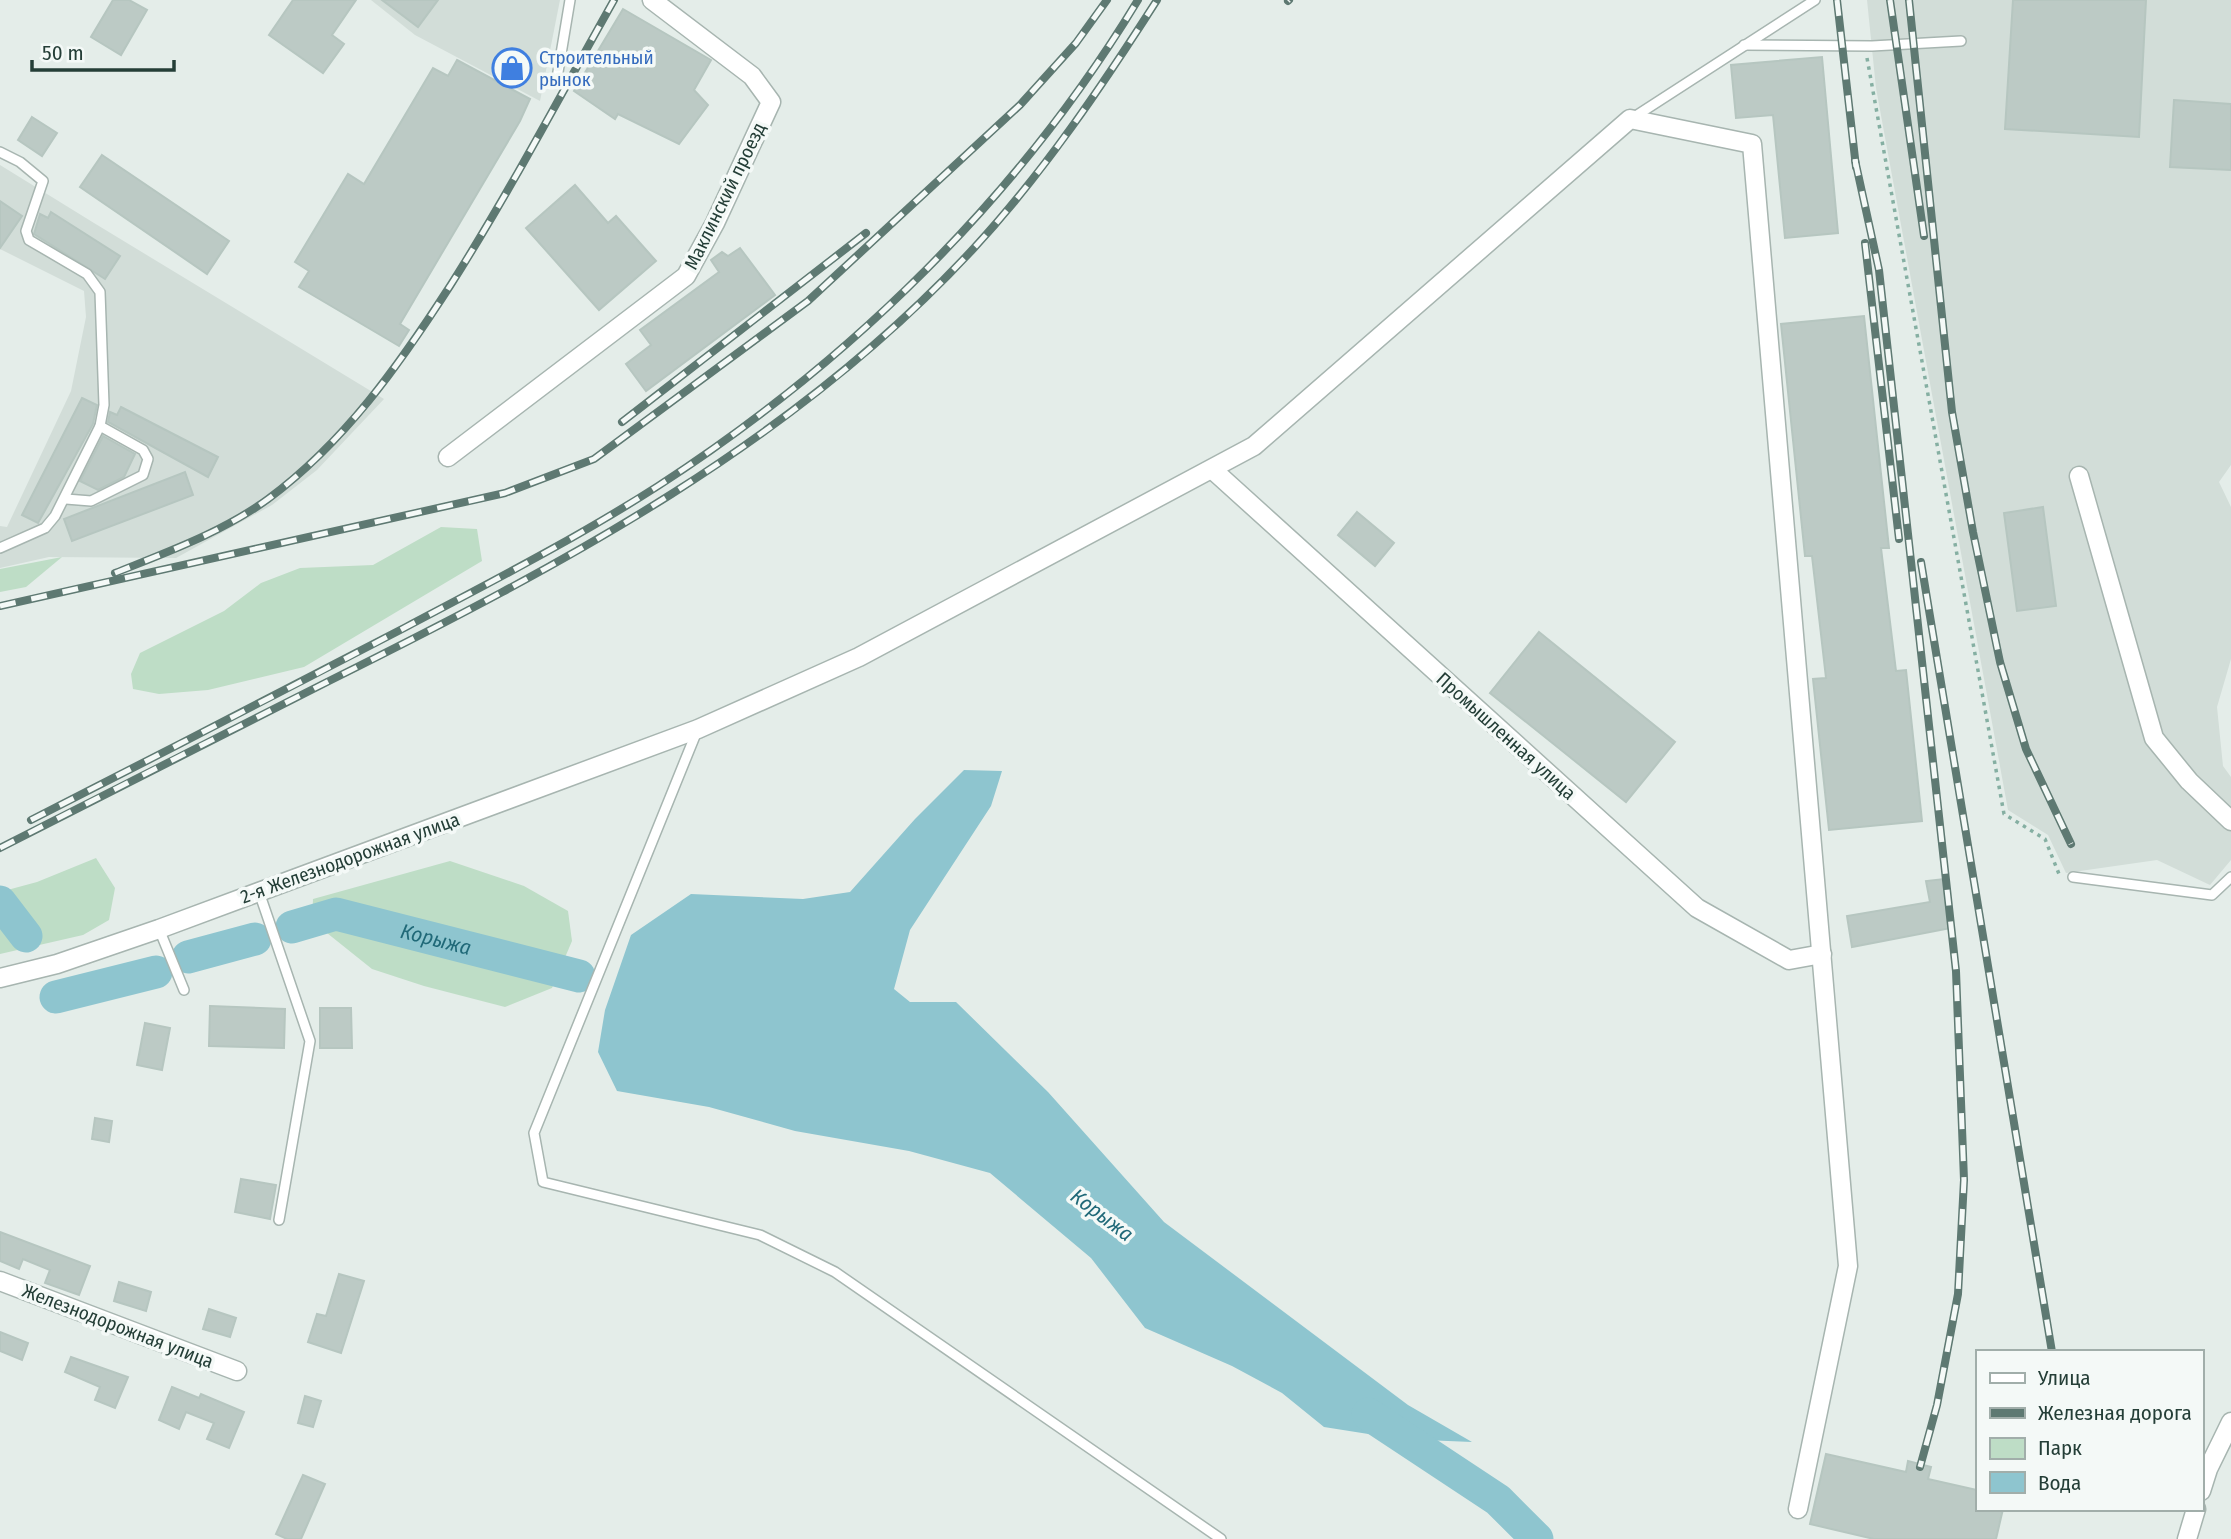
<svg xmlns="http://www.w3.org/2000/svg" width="2231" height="1539" font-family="'Fira Sans Condensed',sans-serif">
<rect width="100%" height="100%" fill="#e4ede9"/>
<g fill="#d2ddd8">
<polygon points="371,0 560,0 540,101 415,35"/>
<polygon points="1867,0 2231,0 2231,465 2219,482 2231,507 2231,659 2217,707 2223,766 2231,777 2231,860 2210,885 2157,860 2066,873 2048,835 2008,810 1876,88"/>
<polygon points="0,165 94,223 384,399 317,470 272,505 176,558 49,557 0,568 0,526 7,527 71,391 86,317 84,291 0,249"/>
</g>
<g fill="#beddc6">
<polygon points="441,527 477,529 482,561 304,667 208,690 159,694 133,689 131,674 140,653 224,611 261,583 300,568 373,565"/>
<polygon points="62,557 26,587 0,592 0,569"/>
<polygon points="96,858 115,888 109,920 83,935 0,954 0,892 37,882"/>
<polygon points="450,861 524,886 568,911 572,941 552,988 505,1007 424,986 372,969 312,921 313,899"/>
</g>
<polygon fill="#8ec5cf" points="964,770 1002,771 991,806 910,930 894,989 910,1002 956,1002 1048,1092 1164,1222 1408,1405 1472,1442 1400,1439 1324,1427 1282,1393 1232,1366 1145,1328 1091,1258 990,1173 909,1151 795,1131 709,1107 617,1091 598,1052 605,1010 631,935 691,894 803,899 850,892 915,819"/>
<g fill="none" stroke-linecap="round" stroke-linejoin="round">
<g stroke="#8ec5cf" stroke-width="33">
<polyline points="0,902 26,936"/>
<path id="s1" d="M292,927L336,914L579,976"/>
<polyline points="188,957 255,939"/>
<polyline points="56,997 156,972"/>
<polyline points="1368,1414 1498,1500 1537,1539"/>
</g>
</g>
<g fill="#bccac5" stroke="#b6c6c0" stroke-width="2">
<polygon points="113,0 129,0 147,10 121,55 91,37"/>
<polygon points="293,0 356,0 332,35 344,44 323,73 269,35"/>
<polygon points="382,0 438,0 418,27"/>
<polygon points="2013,0 2146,0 2139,137 2005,129"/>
<polygon points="623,9 711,60 694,90 708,105 679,144 618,114 615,119 574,91"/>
<polygon points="1822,57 1838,233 1785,238 1773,115 1736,118 1731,65"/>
<polygon points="457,60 530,99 520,121 400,324 409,330 399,346 299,287 309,271 295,262 348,174 364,184 433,68 448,76"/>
<polygon points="2174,100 2231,104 2231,170 2170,167"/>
<polygon points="32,117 57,133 42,156 18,140"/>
<polygon points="102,155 229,241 207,274 80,187"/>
<polygon points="575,185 608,223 616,216 656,261 599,310 526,228"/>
<polygon points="0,201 22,216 0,248"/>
<polygon points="51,212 120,256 105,279 34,234 40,214 48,218"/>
<polygon points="740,248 775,295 646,391 626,364 651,345 640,330 719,272 711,260 722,252 728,256"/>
<polygon points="1864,316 1889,548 1881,548 1896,671 1906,670 1922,821 1829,830 1813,679 1826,678 1812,556 1805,556 1781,324"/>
<polygon points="82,398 97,405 93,424 38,523 22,515"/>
<polygon points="121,407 218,457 208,477 108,422 110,412 117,415"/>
<polygon points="103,436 135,454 124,477 98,490 80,481"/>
<polygon points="185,472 193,495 72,541 64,519"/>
<polygon points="2043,507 2056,606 2017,611 2004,513"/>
<polygon points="1357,512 1394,543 1375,566 1338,535"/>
<polygon points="1539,632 1675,742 1626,802 1490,693"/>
<polygon points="1944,879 1951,928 1852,947 1847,916 1930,902 1926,881"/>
<polygon points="210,1006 285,1009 284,1048 209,1046"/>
<polygon points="320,1008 351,1008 352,1048 320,1048"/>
<polygon points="145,1023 170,1028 162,1070 137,1065"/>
<polygon points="95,1118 112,1121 109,1142 92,1139"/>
<polygon points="241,1179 276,1185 270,1219 235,1212"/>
<polygon points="0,1232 90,1266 79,1295 45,1283 50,1270 23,1259 19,1269 0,1261"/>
<polygon points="339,1274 364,1281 341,1353 308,1342 317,1314 326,1316"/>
<polygon points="119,1282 151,1292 146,1311 114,1301"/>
<polygon points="209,1309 236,1318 230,1337 203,1329"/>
<polygon points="0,1332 28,1343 22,1360 0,1351"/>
<polygon points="71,1357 128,1377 115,1408 95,1400 100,1387 65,1372"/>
<polygon points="172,1387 199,1398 201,1394 244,1412 229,1448 207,1439 214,1423 186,1412 179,1429 159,1420"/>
<polygon points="305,1396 321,1401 313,1427 298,1423"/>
<polygon points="1826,1454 1906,1472 1908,1461 1931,1467 1928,1479 1977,1490 1977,1509 2003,1509 1996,1539 1874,1539 1810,1524"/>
<polygon points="303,1475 325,1484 301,1539 287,1539 276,1534"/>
</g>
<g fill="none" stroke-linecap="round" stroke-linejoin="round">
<g stroke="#a7b5b0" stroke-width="12">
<g id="lane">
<polyline points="1744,45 1872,46 1961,41"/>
<polyline points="557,78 570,0"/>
<polyline points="1631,119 1815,0"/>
<polyline points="0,152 20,162 43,181 26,231 29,240 87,274 100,292 104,405 100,426 55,516 45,528 0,548"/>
<polyline points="66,499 91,501 143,475 148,459 143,450 100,426"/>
<polyline points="697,731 534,1133 543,1182 760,1235 835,1272 1221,1539"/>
<polyline points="2073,877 2212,895 2231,877"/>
<polyline points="259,892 310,1041 279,1220"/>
<polyline points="159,929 184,990"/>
</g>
</g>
<g stroke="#a7b5b0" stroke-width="21">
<g id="street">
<polyline points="448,457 686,276 715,223 771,102 752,76 652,0"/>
<polyline points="1213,470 1697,908 1789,960 1822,954"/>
<polyline points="2079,476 2154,738 2189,781 2231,821"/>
<polyline points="0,978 57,964 159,929 698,729 859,657 1254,446 1630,119 1752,144 1848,1266 1798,1509"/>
<polyline points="0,1281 237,1371"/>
<polyline points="2201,1491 2208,1469 2231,1422"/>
<polyline points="2187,1539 2196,1509"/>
</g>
</g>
<polyline stroke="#85afa2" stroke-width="3.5" stroke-dasharray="3.5 5" stroke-linecap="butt" points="1867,58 2004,814 2045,839 2059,874"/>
<use href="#lane" stroke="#fff" stroke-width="9"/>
<use href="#street" stroke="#fff" stroke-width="18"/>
<g stroke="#5e7972" stroke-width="8">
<g id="rail">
<polyline points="1837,0 1856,167"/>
<polyline points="1890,0 1924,236"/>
<polyline points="1909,0 1952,412 1973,532 2000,662 2026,749 2071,844"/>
<polyline points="1288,1 1289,0"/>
<polyline points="1855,160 1879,270 1956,971 1964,1180 1958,1294 1937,1405 1920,1467"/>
<polyline points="1865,243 1899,539"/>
<polyline points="622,422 866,233"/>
<polyline points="1921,562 2052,1352"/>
<path d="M115,573C167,552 223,532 268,499C345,442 399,365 450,286C509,193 560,96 614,0"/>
<polyline points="0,606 505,493 594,459 808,301 1020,105 1076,43 1107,0"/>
<path d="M31,820C156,756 282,692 406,627C491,582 577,538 658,486C851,361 1019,197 1138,0"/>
<path d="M0,848C109,792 218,737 327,682C562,565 794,443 974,248C1044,172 1102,86 1157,0"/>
</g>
</g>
<use href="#rail" stroke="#f4f9f7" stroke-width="5" stroke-dasharray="16" stroke-linecap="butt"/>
</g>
<defs>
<g id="shop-ring" transform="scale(2.0125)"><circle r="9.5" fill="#f4f9f7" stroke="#3f7fe0" stroke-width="1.5"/><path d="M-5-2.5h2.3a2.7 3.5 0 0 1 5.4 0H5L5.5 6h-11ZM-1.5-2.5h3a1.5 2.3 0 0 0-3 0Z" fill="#3f7fe0"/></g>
</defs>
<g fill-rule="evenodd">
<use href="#shop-ring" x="512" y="68"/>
</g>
<g text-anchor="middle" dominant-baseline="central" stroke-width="7" stroke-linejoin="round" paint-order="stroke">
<g font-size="19" fill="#366cbe" stroke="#f4f9f7" text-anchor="start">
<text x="539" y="57">Строительный<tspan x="539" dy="22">рынок</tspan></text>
</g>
<g font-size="19" fill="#243e37" stroke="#f4f9f7">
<text transform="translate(725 196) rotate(-64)">Маклинский проезд</text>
<text transform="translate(1506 736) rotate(42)">Промышленная улица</text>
<text transform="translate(350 858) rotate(-20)">2-я Железнодорожная улица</text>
<text transform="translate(118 1326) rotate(21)">Железнодорожная улица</text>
</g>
<g font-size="21" font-style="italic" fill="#206978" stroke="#f4f9f7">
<text stroke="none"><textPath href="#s1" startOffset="149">Корыжа</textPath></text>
<text transform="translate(1102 1215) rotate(37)">Корыжа</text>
</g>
</g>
<rect x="1976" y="1350" width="228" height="161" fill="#f4f9f7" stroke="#a1aeaa" stroke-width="2"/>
<rect x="1990" y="1373" width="35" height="10" fill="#ffffff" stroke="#a1aeaa" stroke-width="2"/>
<text x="2038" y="1385" font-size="21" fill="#243e37">Улица</text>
<rect x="1990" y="1408" width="35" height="10" fill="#5e7972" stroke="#a1aeaa" stroke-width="2"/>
<text x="2038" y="1420" font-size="21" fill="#243e37">Железная дорога</text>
<rect x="1990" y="1438" width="35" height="21" fill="#beddc6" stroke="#a1aeaa" stroke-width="2"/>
<text x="2038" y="1455" font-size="21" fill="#243e37">Парк</text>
<rect x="1990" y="1472" width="35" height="21" fill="#8ec5cf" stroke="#a1aeaa" stroke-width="2"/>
<text x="2038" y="1490" font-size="21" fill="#243e37">Вода</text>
<path d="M32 60v10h142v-10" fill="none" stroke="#243e37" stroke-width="3.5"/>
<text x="42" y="60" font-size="21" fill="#243e37" stroke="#f4f9f7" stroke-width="5" paint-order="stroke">50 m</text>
</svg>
